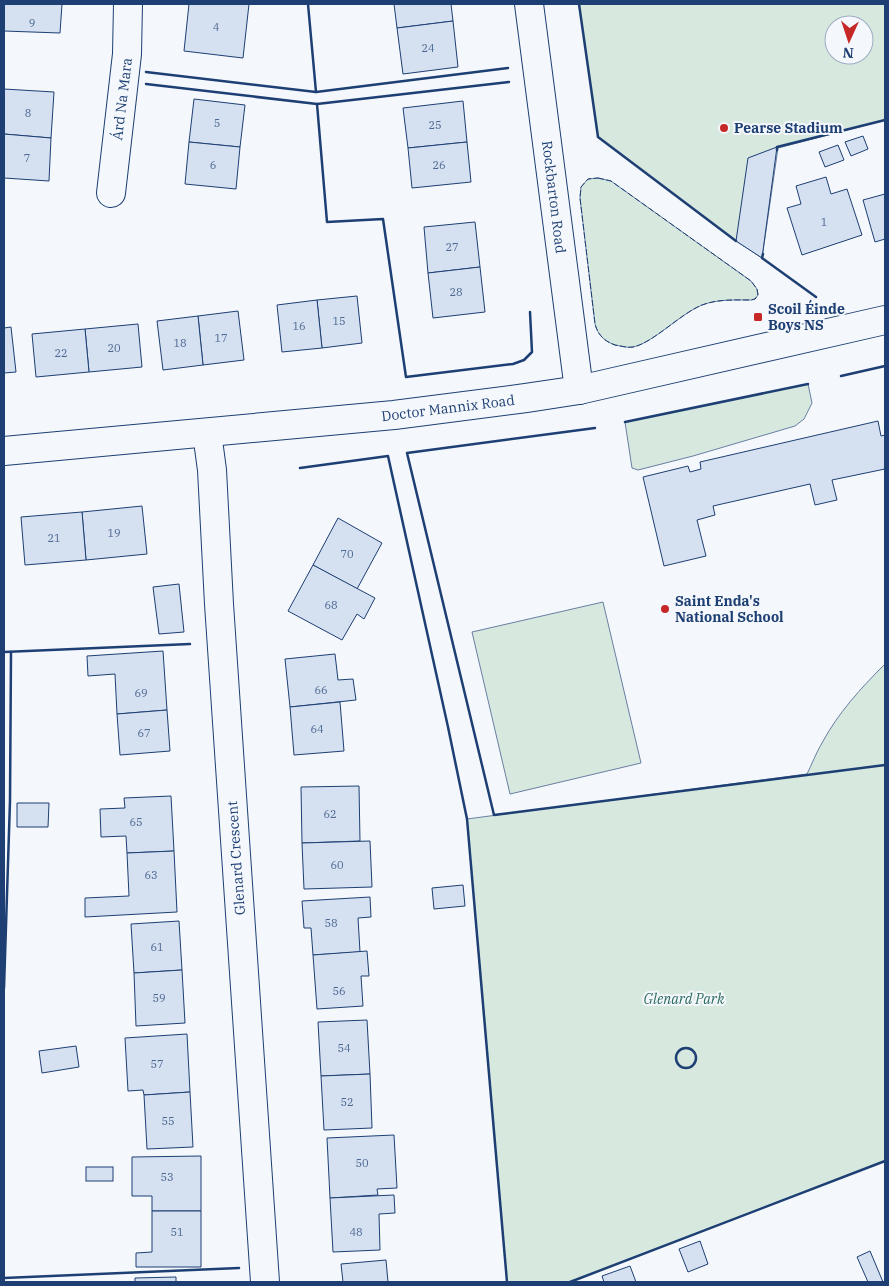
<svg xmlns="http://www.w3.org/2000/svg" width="889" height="1286" font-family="'IBM Plex Serif',serif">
<rect width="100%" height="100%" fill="#f4f7fb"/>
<g fill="#d7e8df" stroke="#687fa3" fill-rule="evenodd">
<path d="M579,4H885V120L778,148L762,258L736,241L598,137ZM834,25H864V55H834Z"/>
<path d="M598,178L611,181L751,281L757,289L758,295L755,299L751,300C734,300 718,299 702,305C680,314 653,343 633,347C627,348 621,346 615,345C604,341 598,335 595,324L580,198L581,187L588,179Z"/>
<polygon points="808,384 812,403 804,419 795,426 693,456 638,470 632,468 625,422"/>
<polygon points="603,602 641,763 510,794 472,632"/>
<path d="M885,664V1161L570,1282H507L467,819L807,774C812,764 816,753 822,743C838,713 861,688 885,664Z"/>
</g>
<g fill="#d5e0f0" stroke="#1d3f73">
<polygon points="4,4 62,4 60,33 4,31"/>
<polygon points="189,4 249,4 243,58 184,51"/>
<polygon points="394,4 451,4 453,21 397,28"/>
<polygon points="453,21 458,67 403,74 397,28"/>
<polygon points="4,89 54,92 51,138 4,134"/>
<polygon points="194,99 245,105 240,147 189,142"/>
<polygon points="463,101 467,142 408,148 403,108"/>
<polygon points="4,134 51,138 49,181 4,178"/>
<polygon points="863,136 868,149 851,156 845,142"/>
<polygon points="189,142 240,147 236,189 185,184"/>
<polygon points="467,142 471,182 412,188 408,148"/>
<polygon points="838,145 844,160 825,167 819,152"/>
<polygon points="777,147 762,258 736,241 748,158"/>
<polygon points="826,177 831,194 847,189 862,235 802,255 787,208 801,204 796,186"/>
<polygon points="885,194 885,239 875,242 863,200"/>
<polygon points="475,222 480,267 428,273 424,227"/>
<polygon points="480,267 485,312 433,318 428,273"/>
<polygon points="357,296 362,343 322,348 317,300"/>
<polygon points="317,300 322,348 282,352 277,305"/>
<polygon points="238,311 244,360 203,365 198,316"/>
<polygon points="198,316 203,365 163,370 157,321"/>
<polygon points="138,324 142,367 89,372 85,329"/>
<polygon points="11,327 16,372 4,373 4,328"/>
<polygon points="85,329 89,372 36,377 32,334"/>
<polygon points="878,421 881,436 885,435 885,469 832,480 837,500 815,505 810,484 713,506 715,515 697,520 706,556 664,566 643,477 688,466 690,472 701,469 700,462"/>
<polygon points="142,506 147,554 86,560 82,512"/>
<polygon points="82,512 86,560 25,565 21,517"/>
<polygon points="338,518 382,543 357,589 313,565"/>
<polygon points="313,565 375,598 364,619 357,614 342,640 288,611"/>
<polygon points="179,584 184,632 159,634 153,587"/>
<polygon points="163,651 167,710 117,714 115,674 88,676 87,656"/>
<polygon points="335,654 338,680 353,679 356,700 290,707 285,659"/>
<polygon points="340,702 344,751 294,755 290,707"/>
<polygon points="167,710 170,751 120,755 117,714"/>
<polygon points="359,786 360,841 302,843 301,787"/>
<polygon points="171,796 174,851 127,853 126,836 101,837 100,809 125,808 124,798"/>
<polygon points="17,803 49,803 48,827 17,827"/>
<polygon points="370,841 372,887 304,889 302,843"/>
<polygon points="174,851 177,912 85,917 85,898 129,896 127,853"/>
<polygon points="463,885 465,906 434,909 432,888"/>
<polygon points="370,897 371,917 358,918 360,952 313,955 311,928 304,928 302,901"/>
<polygon points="179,921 182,970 134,973 131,924"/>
<polygon points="367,951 369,976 361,976 363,1006 317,1009 313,955"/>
<polygon points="182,970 185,1023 136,1026 134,973"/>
<polygon points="367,1020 370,1074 321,1076 318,1022"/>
<polygon points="187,1034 190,1092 144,1095 143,1090 128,1091 125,1038"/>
<polygon points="76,1046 79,1067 42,1073 39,1051"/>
<polygon points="370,1074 372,1128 324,1130 321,1076"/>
<polygon points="190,1092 193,1147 147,1149 144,1095"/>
<polygon points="394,1135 397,1188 377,1189 378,1195 330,1198 327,1138"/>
<polygon points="201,1156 201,1211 152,1211 152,1196 132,1196 132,1157"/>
<rect x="86" y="1167" width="27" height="14"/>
<polygon points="394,1195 395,1213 379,1214 380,1250 333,1252 330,1198"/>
<polygon points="152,1211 201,1211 201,1267 136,1267 136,1253 152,1252"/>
<polygon points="700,1241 708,1264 688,1272 679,1249"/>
<polygon points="870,1251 883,1282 868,1282 857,1257"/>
<polygon points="386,1260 388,1282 343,1282 341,1264"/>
<polygon points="630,1266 636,1282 604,1282 602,1276"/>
<polygon points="176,1277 176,1282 135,1282 135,1278"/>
</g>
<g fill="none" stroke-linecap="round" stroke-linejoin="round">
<g stroke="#1d3f73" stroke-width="30">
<g id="minor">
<polyline points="529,4 579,390"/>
<polyline points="111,193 127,54 128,4"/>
<polyline points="207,433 212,470 219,604 265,1282"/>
<polyline points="4,451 394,415 526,398 579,390 885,320"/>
</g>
</g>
<use href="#minor" stroke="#f4f7fb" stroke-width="28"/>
<path stroke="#1d3f73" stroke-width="1" stroke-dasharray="6 2.5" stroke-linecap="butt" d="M598,178L611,181L751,281L757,289L758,295L755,299L751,300C734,300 718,299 702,305C680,314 653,343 633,347C627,348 621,346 615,345C604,341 598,335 595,324L580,198L581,187L588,179Z"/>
<g stroke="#1d3f73" stroke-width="2.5">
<polyline points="308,4 316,92 508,68"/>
<polyline points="579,4 598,137 736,241"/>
<polyline points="146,72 316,92"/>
<polyline points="146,84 317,104 509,82"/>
<polyline points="317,104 327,222 383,219 406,377 513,364 524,360 532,352 530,312"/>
<polyline points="777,150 777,147 885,120"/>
<polyline points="763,254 762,258 816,297"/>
<polyline points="841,376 885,366"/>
<polyline points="625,422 808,384"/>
<polyline points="595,428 407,453 494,815 885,765"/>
<polyline points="300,468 388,456 448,727 467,819 507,1282"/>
<polyline points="4,652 190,644"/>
<polyline points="4,988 10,801 11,652"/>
<circle cx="686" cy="1058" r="10"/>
<polyline points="4,1278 239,1268"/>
<polyline points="570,1282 885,1161"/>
</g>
</g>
<g fill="#c62828" stroke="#f4f7fb" stroke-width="2">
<circle cx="724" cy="128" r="5"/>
<rect x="753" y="312" width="10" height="10" rx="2.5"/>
<circle cx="665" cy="609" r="5"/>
</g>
<g text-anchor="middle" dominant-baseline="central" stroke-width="4" stroke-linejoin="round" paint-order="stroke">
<g font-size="11" fill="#4b6792">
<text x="32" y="23">9</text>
<text x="216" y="27">4</text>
<text x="428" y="48">24</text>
<text x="28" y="113">8</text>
<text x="217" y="123">5</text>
<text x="435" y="125">25</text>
<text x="27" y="158">7</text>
<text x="213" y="165">6</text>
<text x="439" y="165">26</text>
<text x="824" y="222">1</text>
<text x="452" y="247">27</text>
<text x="456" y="292">28</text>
<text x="339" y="321">15</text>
<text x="299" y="326">16</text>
<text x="221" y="338">17</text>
<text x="180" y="343">18</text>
<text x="114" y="348">20</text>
<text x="61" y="353">22</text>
<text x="114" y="533">19</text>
<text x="54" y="538">21</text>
<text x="347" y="554">70</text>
<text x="331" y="605">68</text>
<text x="321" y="690">66</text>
<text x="141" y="693">69</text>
<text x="317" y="729">64</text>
<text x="144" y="733">67</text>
<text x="330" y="814">62</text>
<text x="136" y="822">65</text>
<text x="337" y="865">60</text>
<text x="151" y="875">63</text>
<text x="331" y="923">58</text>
<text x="157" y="947">61</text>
<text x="339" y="991">56</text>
<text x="159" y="998">59</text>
<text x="344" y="1048">54</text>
<text x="157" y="1064">57</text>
<text x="347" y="1102">52</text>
<text x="168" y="1121">55</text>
<text x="362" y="1163">50</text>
<text x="167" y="1177">53</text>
<text x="177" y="1232">51</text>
<text x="356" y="1232">48</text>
</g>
<g font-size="14" fill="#1d3f73" stroke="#f4f7fb">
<text transform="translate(122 99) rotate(-83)">Árd Na Mara</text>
<text transform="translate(554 197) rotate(83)">Rockbarton Road</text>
<text transform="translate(448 408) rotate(-7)">Doctor Mannix Road</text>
<text transform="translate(236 858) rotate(-94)">Glenard Crescent</text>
</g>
<g font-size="14" font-weight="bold" fill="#1d3f73" stroke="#f4f7fb" text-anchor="start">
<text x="734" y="128">Pearse Stadium</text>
<text x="768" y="309">Scoil Éinde<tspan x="768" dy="16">Boys NS</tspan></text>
<text x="675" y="601">Saint Enda's<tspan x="675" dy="16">National School</tspan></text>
</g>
<g font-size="14" font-style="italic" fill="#2c6c60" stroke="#f4f7fb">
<text x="684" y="999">Glenard Park</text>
</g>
</g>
<rect width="889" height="1286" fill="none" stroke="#1d3f73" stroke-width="10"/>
<g transform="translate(849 40) rotate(183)"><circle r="24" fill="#f4f7fb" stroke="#9eadc5"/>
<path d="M0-4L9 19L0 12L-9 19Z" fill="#c62828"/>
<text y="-8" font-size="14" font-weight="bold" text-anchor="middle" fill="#1d3f73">N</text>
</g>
</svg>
